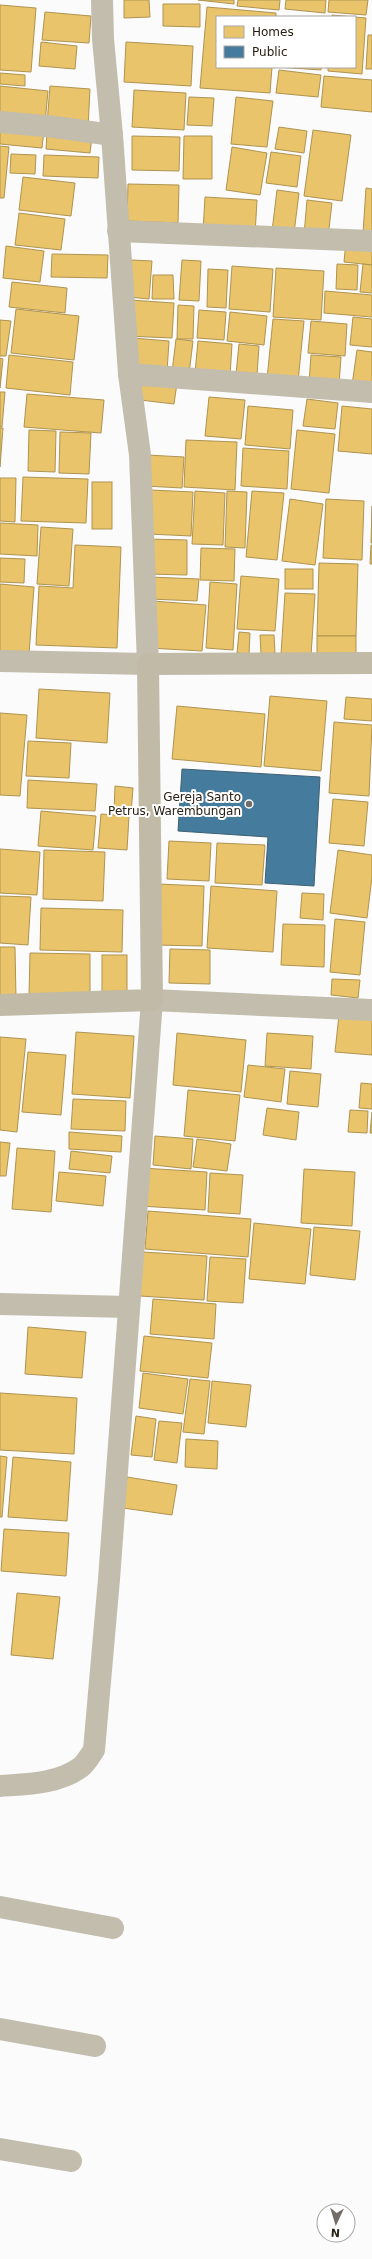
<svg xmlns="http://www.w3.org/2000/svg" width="372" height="2259" font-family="'DejaVu Sans',sans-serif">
<rect width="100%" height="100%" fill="#fbfbfb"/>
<g fill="#e9c46a" stroke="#af9350">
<polygon points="124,0 149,0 150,17 124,18"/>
<polygon points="198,0 234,0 234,4"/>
<polygon points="238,0 280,0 279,10 237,6"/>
<polygon points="286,0 326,0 325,13 285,9"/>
<polygon points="329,0 368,0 366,15 328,12"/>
<polygon points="163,4 200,4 200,27 163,26"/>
<polygon points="0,5 36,8 31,72 0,70"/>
<polygon points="207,7 276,13 276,17 217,17 217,67 272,67 270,93 200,88"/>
<polygon points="45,12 91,16 89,43 42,40"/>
<polygon points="332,15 366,18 362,74 328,71 328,67 355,67 355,17 332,17"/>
<polygon points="368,35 372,35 372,69 366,69"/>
<polygon points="41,42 77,46 75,69 39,66"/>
<polygon points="126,42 193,46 191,86 124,82"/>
<polygon points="277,67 321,67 321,70"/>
<polygon points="279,70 321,75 318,97 276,93"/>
<polygon points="0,73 25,75 25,86 0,84"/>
<polygon points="324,76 372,80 372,112 321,107"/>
<polygon points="0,86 48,91 45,123 0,119"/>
<polygon points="50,86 90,89 88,127 47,124"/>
<polygon points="134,90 186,93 184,130 132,127"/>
<polygon points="189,97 214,98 212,126 187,125"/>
<polygon points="236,97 273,101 267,147 231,144"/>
<polygon points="0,125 44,130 42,148 0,144"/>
<polygon points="279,127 307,131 304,153 275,149"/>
<polygon points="313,130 351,135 342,201 304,196"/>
<polygon points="47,133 92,137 90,153 46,149"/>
<polygon points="132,136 180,137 179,171 132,170"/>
<polygon points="184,136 212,136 212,179 183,179"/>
<polygon points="0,146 9,147 4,198 0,198"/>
<polygon points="232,147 267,153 260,195 226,190"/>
<polygon points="271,152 301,156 297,187 266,183"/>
<polygon points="11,154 36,155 35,174 10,173"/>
<polygon points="44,155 99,157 98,178 43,176"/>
<polygon points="23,177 75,183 71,216 19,210"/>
<polygon points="128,184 179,185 178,223 127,221"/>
<polygon points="366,188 372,189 372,233 363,233"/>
<polygon points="277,190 299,193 294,233 272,231"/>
<polygon points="205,197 257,200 255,235 203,232"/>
<polygon points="307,200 332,203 328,237 304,235"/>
<polygon points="19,213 65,219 61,250 15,245"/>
<polygon points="346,241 372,244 372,265 344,262"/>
<polygon points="6,246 44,251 40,282 3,278"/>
<polygon points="52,254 108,255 107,278 51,277"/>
<polygon points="131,260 152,261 149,299 128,297"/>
<polygon points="182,260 201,261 199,301 179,300"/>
<polygon points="337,264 358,265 357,290 336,289"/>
<polygon points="363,264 372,265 372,293 360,292"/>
<polygon points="232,266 273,269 270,312 229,309"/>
<polygon points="276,268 324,271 321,320 273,317"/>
<polygon points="208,269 228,270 226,308 207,307"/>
<polygon points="153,275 173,275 174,299 152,299"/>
<polygon points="12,282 67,288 65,313 9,307"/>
<polygon points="325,291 372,295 372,317 324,313"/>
<polygon points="130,300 174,303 172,338 127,336"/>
<polygon points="178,305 194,306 193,339 177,339"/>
<polygon points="16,309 79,316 74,360 11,353"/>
<polygon points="199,310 226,312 224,340 197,338"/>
<polygon points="230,312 267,316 264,345 227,341"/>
<polygon points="353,317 372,319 372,347 350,345"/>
<polygon points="273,319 304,321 298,382 267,379"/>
<polygon points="0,320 11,321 6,356 0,356"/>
<polygon points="311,321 347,324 345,356 308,353"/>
<polygon points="133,338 169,341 167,372 130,369"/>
<polygon points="176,339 193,341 189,374 172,372"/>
<polygon points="198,341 232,344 230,376 195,373"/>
<polygon points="239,344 259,346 257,375 236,374"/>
<polygon points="357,350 372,352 372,388 352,385"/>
<polygon points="9,355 73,362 70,395 6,388"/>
<polygon points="311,355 341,357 339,385 309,383"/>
<polygon points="0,358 3,359 0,388"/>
<polygon points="141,380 177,383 174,404 140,400"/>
<polygon points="0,392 5,392 2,427 0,427"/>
<polygon points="27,394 104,400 101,433 24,427"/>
<polygon points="209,397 245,400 241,439 205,436"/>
<polygon points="307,399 338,403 335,429 303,426"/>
<polygon points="248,406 293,410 290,449 245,445"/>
<polygon points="342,406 372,409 372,454 338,451"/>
<polygon points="0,428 3,428 0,467"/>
<polygon points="29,430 56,431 55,472 28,471"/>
<polygon points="297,430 335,434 329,493 291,489"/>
<polygon points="60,432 91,433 89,474 59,473"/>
<polygon points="186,440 237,442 235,490 184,487"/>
<polygon points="243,448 289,451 287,489 241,486"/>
<polygon points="147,455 184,457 182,488 145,486"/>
<polygon points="23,477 88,479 86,523 21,521"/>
<polygon points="0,478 16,478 15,522 0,521"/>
<rect x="92" y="482" width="20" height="47"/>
<polygon points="151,490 193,492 191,536 149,534"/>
<polygon points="195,491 225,493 223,545 192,544"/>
<polygon points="227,491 247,492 245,548 225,547"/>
<polygon points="252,491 284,493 277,560 246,557"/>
<polygon points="290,499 323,504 315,565 282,561"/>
<polygon points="326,499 364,501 362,560 323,558"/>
<polygon points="372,506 372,543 371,543"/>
<polygon points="0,523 38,525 37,556 0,554"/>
<polygon points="41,527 73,529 69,586 37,584"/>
<polygon points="147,539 187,540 187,575 147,574"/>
<polygon points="75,545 121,547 117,648 36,645 39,586 73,588"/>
<polygon points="371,545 372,545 372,564 370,564"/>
<polygon points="201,548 235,549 234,581 200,580"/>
<polygon points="0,558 25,559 24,583 0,582"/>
<polygon points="319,563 358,564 356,636 317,636"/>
<rect x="285" y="569" width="28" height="20"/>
<polygon points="241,576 279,579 275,631 237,629"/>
<polygon points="150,577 199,579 197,601 150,599"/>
<polygon points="210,582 237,584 233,650 206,648"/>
<polygon points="0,584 34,587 29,654 0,652"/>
<polygon points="285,593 315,594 311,656 281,654"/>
<polygon points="152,601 206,605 202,651 149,648"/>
<polygon points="239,632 250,633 249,654 237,653"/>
<polygon points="260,635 274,635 275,653 261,654"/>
<polygon points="317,636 356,636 356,662 317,661"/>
<polygon points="39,689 110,693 107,743 36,738"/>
<polygon points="270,696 327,701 321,771 264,766"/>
<polygon points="346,697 372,699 372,721 344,719"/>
<polygon points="177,706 265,714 261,767 172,759"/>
<polygon points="0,713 27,715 20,796 0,795"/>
<polygon points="334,722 372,725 369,796 329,793"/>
<polygon points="28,741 71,743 69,778 26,776"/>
<polygon points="28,780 97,784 95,811 27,808"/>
<polygon points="115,786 133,788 131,814 114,812"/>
<polygon points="333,799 368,802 364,846 329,843"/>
<polygon points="41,811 96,816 93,850 38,846"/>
<polygon points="101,814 129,816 127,850 98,848"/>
<polygon points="169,841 211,843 209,881 167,879"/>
<polygon points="217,843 265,845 262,885 215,883"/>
<polygon points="0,849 40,852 37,895 0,893"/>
<polygon points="44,850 105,852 103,901 43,899"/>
<polygon points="338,850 372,855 372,877 367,918 330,913"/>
<polygon points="158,884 204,886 202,946 156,945"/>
<polygon points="211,886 277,891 273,952 207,948"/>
<polygon points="302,893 324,894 323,920 300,918"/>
<polygon points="0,896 31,897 28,945 0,943"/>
<polygon points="41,908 123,910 122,952 40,950"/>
<polygon points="335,919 365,922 360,975 330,972"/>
<polygon points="283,924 325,925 324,967 281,965"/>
<polygon points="0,947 15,947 16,999 0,1000"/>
<polygon points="170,949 210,950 210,984 169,983"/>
<polygon points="30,953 90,954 90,996 29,996"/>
<rect x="102" y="955" width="25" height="43"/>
<polygon points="332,979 360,980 358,998 331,995"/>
<polygon points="339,1015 372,1018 372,1055 335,1052"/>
<polygon points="76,1032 134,1036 130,1098 72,1094"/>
<polygon points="177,1033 246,1040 241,1092 173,1085"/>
<polygon points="267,1033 313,1036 311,1069 265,1066"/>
<polygon points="0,1037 26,1039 17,1132 0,1130"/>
<polygon points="28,1052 66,1055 61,1115 22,1112"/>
<polygon points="248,1065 285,1069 281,1102 244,1097"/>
<polygon points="290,1071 321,1074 318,1107 287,1104"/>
<polygon points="361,1083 372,1084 372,1109 359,1108"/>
<polygon points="188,1090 240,1095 235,1141 184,1136"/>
<polygon points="73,1099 126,1101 125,1131 71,1129"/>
<polygon points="267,1108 299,1112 296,1140 263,1135"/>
<polygon points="350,1110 368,1111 367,1133 348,1132"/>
<polygon points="372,1112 372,1133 370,1133"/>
<polygon points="69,1132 122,1136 121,1152 69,1149"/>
<polygon points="155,1136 193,1139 191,1169 153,1165"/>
<polygon points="197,1139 231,1144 227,1171 193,1167"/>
<polygon points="0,1142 10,1143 6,1176 0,1176"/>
<polygon points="17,1148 55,1151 51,1212 12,1209"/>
<polygon points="71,1151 112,1156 110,1173 69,1169"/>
<polygon points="142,1168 207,1172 205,1210 140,1206"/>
<polygon points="304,1169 355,1172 352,1226 301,1223"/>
<polygon points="59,1172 106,1176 103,1206 56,1201"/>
<polygon points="210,1173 243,1175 240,1214 208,1212"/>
<polygon points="148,1211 251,1219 248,1257 145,1249"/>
<polygon points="254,1223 311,1229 305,1284 249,1279"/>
<polygon points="314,1227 360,1231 355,1280 310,1275"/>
<polygon points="143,1252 207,1256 204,1300 140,1296"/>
<polygon points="210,1257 246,1259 243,1303 207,1301"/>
<polygon points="153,1299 216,1304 214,1339 150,1334"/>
<polygon points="28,1327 86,1332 82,1378 25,1374"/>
<polygon points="144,1336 212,1343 208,1378 140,1371"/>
<polygon points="143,1373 188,1379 183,1414 139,1408"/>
<polygon points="190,1379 210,1381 204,1434 183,1432"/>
<polygon points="212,1381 251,1385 246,1427 208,1423"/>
<polygon points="0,1393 77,1398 74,1454 0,1450"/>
<polygon points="136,1416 156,1419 152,1457 131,1455"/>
<polygon points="159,1421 182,1423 177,1463 154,1460"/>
<polygon points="186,1439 218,1441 217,1469 185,1467"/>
<polygon points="0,1456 7,1457 2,1517 0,1517"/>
<polygon points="13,1457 71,1462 67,1521 8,1517"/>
<polygon points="127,1477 177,1485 172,1515 123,1508"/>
<polygon points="4,1529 69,1533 66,1576 1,1571"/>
<polygon points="17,1593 60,1597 53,1659 11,1655"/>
</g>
<polygon fill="#457b9d" stroke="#3d6074" points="182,769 320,777 314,886 265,883 268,837 178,831"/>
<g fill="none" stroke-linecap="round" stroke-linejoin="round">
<g stroke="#c2bdad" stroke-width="22">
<polyline points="0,122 55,127 112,135"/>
<polyline points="118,231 372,241"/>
<polyline points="129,374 372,392"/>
<polyline points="0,661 148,664 140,455 129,374 112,135 103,39 102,0"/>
<polyline points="0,1304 129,1307"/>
<path d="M0,1786C27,1784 58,1784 81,1767C86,1763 90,1756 94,1750L109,1579L152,1000L372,1010"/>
<polyline points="0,1907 113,1928"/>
<polyline points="0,2029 95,2046"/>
<polyline points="0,2149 71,2161"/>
</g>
<polyline stroke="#c0baa7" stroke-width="22" points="0,1005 152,1000 148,664 372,663"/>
</g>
<circle fill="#726d66" stroke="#fff" stroke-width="1.5" cx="249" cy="804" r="4"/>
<g text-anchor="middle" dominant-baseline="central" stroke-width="4" stroke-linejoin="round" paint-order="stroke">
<g font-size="12" fill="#292015" stroke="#fff" text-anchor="end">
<text x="241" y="797">Gereja Santo<tspan x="241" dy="14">Petrus, Warembungan</tspan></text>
</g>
</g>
<rect x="216" y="16" width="140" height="52" fill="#ffffff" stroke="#a9a6a1"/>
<rect x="224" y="26" width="20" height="12" fill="#e9c46a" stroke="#a9a6a1"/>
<text x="252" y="36" font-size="12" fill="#292015">Homes</text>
<rect x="224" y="46" width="20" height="12" fill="#457b9d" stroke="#a9a6a1"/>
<text x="252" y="56" font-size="12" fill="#292015">Public</text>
<g transform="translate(336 2223) rotate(184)"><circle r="19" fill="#ffffff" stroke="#a9a6a1"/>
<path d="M0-3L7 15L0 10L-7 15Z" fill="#726d66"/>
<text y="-6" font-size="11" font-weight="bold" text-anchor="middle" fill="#292015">N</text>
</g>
</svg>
